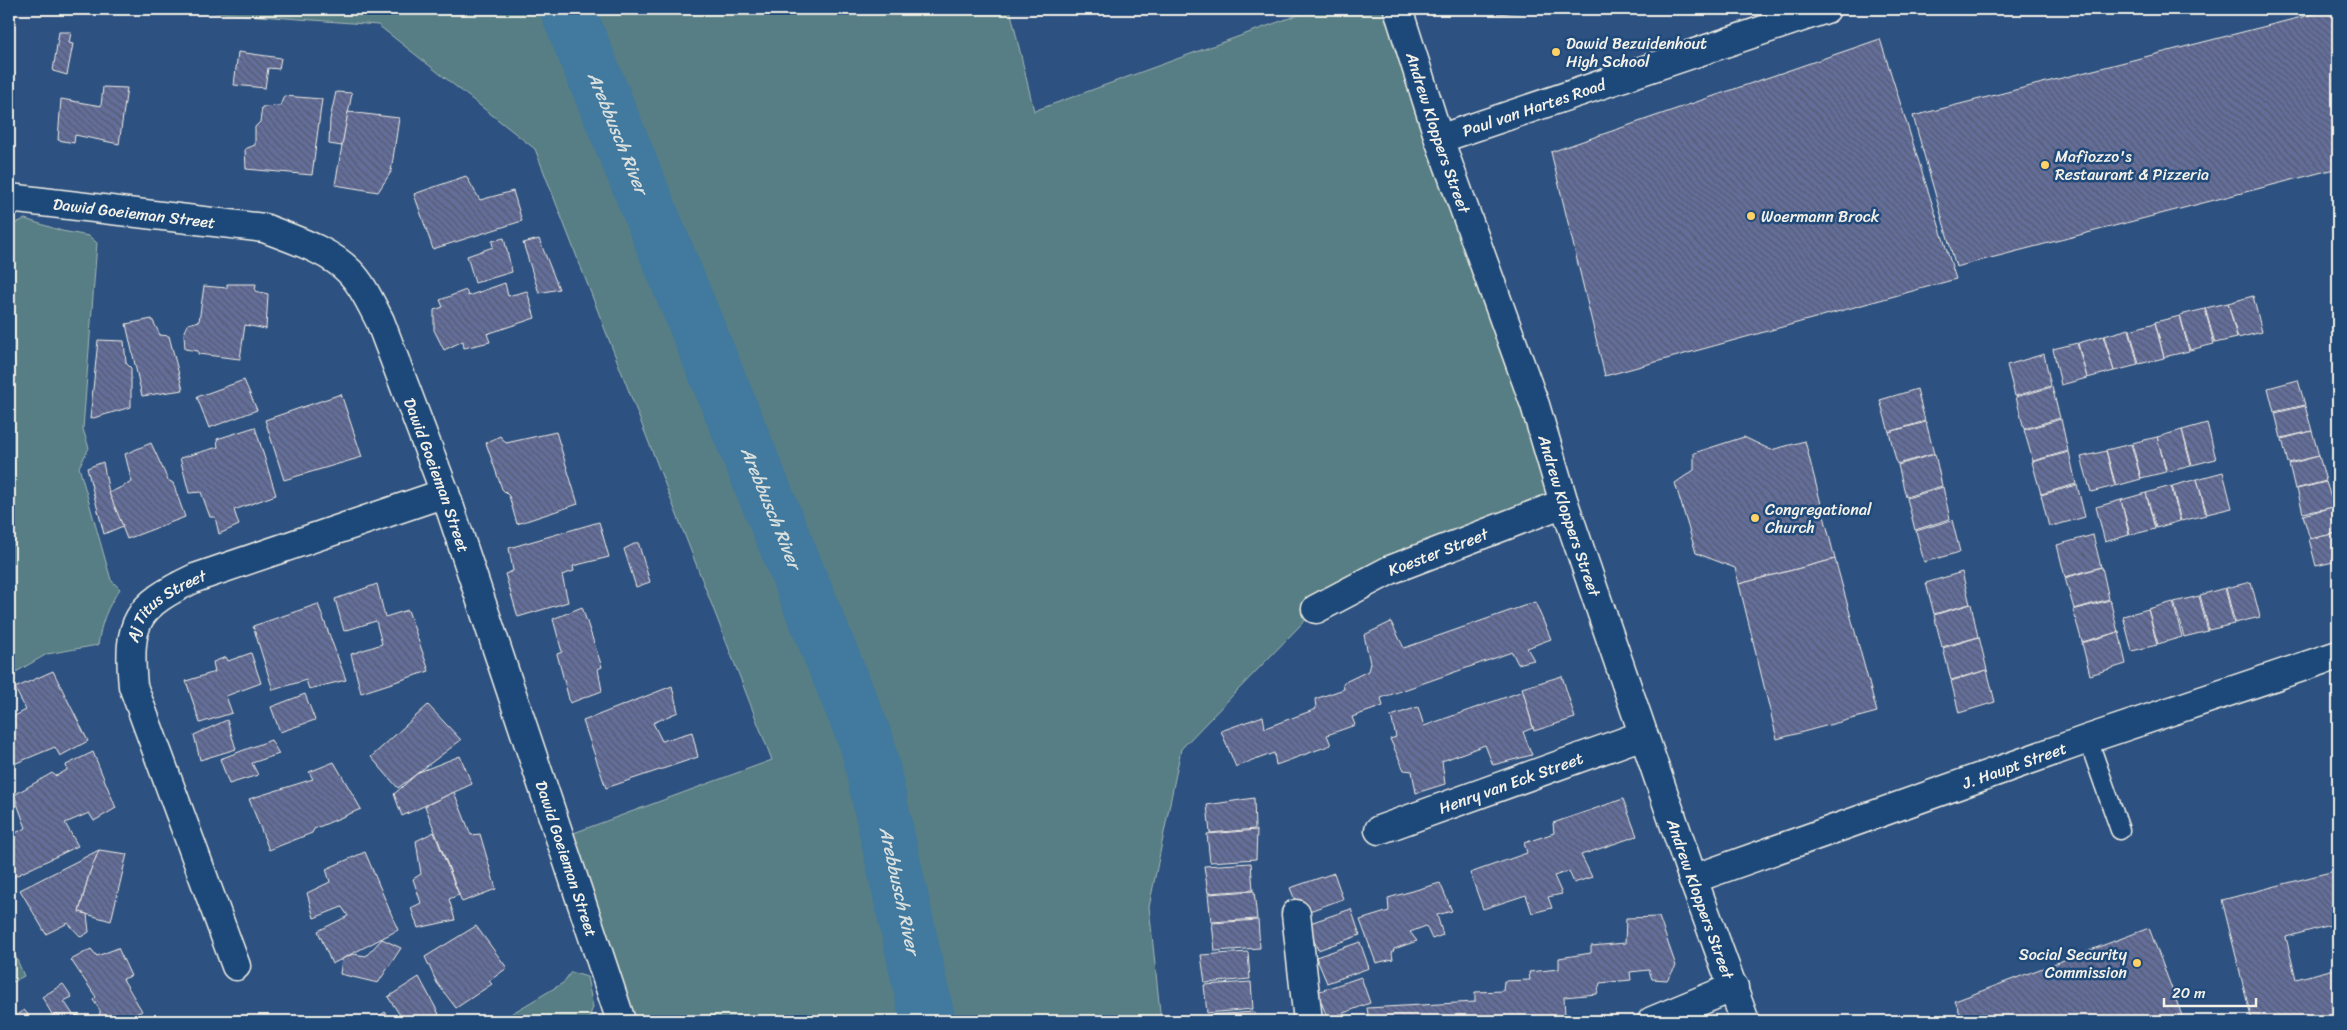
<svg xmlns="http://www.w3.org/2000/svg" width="2347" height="1030" font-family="Sriracha,sans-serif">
<defs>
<pattern id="building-back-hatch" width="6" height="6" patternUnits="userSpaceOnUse" patternTransform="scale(1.25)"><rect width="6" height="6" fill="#636e9a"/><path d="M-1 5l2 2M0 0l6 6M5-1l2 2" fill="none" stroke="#565b70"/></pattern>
</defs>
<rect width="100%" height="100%" fill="#2d5180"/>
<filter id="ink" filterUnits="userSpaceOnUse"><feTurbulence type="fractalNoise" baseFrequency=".02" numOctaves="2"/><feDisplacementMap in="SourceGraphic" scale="10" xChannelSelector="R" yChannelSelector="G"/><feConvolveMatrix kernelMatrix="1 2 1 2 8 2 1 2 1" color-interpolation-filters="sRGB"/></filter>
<g filter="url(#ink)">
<g fill="#577e84" stroke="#a6b8b6">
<polygon points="168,9 1010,9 1034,111 1314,9 1401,9 1564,503 1316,609 1181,749 1149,907 1161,1021 621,1021 560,838 772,760 535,149 378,25"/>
<path d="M25,219L62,231L89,236L97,243L83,429L89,448L79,467L111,580L120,589C107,607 101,623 98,645L47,654L9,676V226Z"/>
<polygon points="9,941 24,976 9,984"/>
<polygon points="571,972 587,977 593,1007 588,1021 499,1021 563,983"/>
</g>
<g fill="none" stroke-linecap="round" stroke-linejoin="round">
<path stroke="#42799e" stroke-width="55" id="s1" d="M567,9L867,743L928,1021"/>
</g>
<g fill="url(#building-back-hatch)" stroke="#f4f1e8">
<polygon points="1496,9 1526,9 1527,11 1498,14"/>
<polygon points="2333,9 2338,9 2338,168 1956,267 1913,116"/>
<polygon points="59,32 71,32 69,43 73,44 67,75 53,71"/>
<polygon points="1880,39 1956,279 1605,376 1551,152"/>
<polygon points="238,52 281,58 279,69 268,68 265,88 234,85"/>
<polygon points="103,87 127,88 119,144 75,135 74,143 58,140 61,99 101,106"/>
<polygon points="336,92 352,93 342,146 329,144 330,119"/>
<polygon points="284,96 322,99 312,175 246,169 245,149 255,145 255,127 260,122 262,107 280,106"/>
<polygon points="348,112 399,118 391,172 378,192 335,185"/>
<polygon points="466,176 480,200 513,191 522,221 433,249 414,194"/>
<polygon points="504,238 512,272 475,283 467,256 493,247 492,241"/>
<polygon points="539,239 559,289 539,293 523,243"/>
<polygon points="505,283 508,296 527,291 535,318 487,334 490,342 464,348 463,341 444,350 434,330 434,310 443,307 440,300 466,290 468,296"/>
<polygon points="227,284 256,284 255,291 268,294 266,329 245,325 240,359 198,354 198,351 185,349 184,334 188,324 199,321 204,286 227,288"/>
<polygon points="2253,296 2262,332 2238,338 2228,303"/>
<polygon points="2228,303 2237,338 2215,343 2205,308"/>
<polygon points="2205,309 2214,344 2190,350 2180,315"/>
<polygon points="2180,316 2189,351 2164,357 2155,322"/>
<polygon points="152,319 160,335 169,336 183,390 142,396 126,324"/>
<polygon points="2155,323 2164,358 2139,364 2130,330"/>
<polygon points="2129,329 2138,365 2114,371 2104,336"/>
<polygon points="2103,336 2114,371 2087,378 2078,343"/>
<polygon points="98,340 124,341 126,363 131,368 131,407 90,419"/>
<polygon points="2077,343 2087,378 2061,385 2053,349"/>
<polygon points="2044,354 2051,386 2015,396 2007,365"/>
<polygon points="244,380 257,410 209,428 197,397"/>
<polygon points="2298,380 2305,405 2274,412 2268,388"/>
<polygon points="2052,387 2060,418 2024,429 2016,397"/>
<polygon points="1917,389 1925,421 1889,432 1880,400"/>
<polygon points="341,394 362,457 284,480 265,420"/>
<polygon points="2305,406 2312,431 2281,438 2275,413"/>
<polygon points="2061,419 2068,451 2033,461 2024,430"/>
<polygon points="1926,422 1934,454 1897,464 1889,432"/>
<polygon points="2207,423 2216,459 2192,465 2182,430"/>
<polygon points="255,427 276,495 234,510 239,525 219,534 215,517 210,517 201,492 189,493 180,458 218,447 217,439"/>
<polygon points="2182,430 2191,466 2167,472 2157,437"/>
<polygon points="2312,431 2319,456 2288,463 2282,439"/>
<polygon points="556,432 578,504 517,524 509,496 502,489 486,443 500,436 506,443"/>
<polygon points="1744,437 1771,450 1805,441 1835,559 1739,584 1735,568 1696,553 1675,483 1694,470 1694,453"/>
<polygon points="2157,437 2166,472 2141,478 2132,443"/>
<polygon points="151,443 168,480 173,483 185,517 127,539 109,493 132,482 125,454"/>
<polygon points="2131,444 2141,479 2116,486 2106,450"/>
<polygon points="2106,451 2115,486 2091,492 2081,457"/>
<polygon points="2069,452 2076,484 2041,494 2032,462"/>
<polygon points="1935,454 1942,486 1906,497 1898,465"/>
<polygon points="2319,456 2326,481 2295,489 2289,464"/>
<polygon points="103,462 109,493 123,526 104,534 87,468"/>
<polygon points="2223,472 2232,508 2207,514 2197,479"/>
<polygon points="2197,479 2206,515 2181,521 2172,486"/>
<polygon points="2326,482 2334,507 2303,513 2297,489"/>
<polygon points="2077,485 2085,517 2049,527 2041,495"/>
<polygon points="2171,486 2180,521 2156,528 2146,493"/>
<polygon points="1943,487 1950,519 1915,530 1907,498"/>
<polygon points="2146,493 2155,529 2130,535 2121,500"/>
<polygon points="2121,500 2129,535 2105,542 2096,507"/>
<polygon points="2333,507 2338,533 2310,539 2303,515"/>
<polygon points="1952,520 1960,552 1924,562 1916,531"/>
<polygon points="599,522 609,557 573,566 574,571 562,575 568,602 518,617 505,574 513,571 509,548"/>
<polygon points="2338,533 2338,561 2316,566 2309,539"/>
<polygon points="2093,535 2101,567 2065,577 2057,545"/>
<polygon points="638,542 650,582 636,587 624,549"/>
<polygon points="1835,559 1877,712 1777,739 1739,584"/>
<polygon points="2102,567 2109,599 2074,609 2065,578"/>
<polygon points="1962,572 1970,604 1934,614 1926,583"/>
<polygon points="2251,582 2260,617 2235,623 2226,588"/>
<polygon points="377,584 385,617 408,610 429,671 361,693 351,654 382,644 376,621 344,631 335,599"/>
<polygon points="2225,588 2234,624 2209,630 2200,595"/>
<polygon points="2199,596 2208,631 2184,637 2174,602"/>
<polygon points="2110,600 2118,632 2082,642 2073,610"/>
<polygon points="1535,602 1551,639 1527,648 1534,660 1518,664 1512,652 1381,698 1383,706 1352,717 1355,725 1327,735 1331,745 1276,765 1274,753 1236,767 1221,731 1263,716 1265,728 1316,709 1315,699 1344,689 1343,683 1368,671 1370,663 1364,635 1391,622 1404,648"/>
<polygon points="2173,602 2182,637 2158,644 2148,609"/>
<polygon points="318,604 346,680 309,689 306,680 273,690 253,626"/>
<polygon points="1971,604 1978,637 1942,647 1934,615"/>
<polygon points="582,607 602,667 598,669 602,691 570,703 557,654 562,652 553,619"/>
<polygon points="2148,609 2157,645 2132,651 2123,616"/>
<polygon points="2119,632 2126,664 2090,675 2082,643"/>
<polygon points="1979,637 1987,670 1951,680 1943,648"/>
<polygon points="251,653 261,683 226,696 232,713 200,723 186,681 215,672 213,662 226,657 228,661"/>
<polygon points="1987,670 1995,702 1959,713 1951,681"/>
<polygon points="53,671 88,741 60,756 55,747 9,766 9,719 26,710 15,688"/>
<polygon points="1562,676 1575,718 1534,731 1522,688"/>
<polygon points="672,686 678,712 653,723 662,741 692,732 698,757 606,788 583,721"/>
<polygon points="1523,691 1533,728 1523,732 1532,755 1493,765 1485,745 1442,761 1445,784 1416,793 1412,771 1404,770 1390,739 1396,737 1391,716 1418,707 1424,726"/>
<polygon points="305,694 315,720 280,732 271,707"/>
<polygon points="428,705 461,740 398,788 371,757"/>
<polygon points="227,720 236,749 200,760 194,735"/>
<polygon points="271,740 279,754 252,763 258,775 229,784 220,759"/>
<polygon points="93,752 116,808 94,821 89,813 65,823 78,846 9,879 9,836 26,828 14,795 52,773 56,776 67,770 66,765"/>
<polygon points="460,756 472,784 402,816 394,794 419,772"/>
<polygon points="334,762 361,809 314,829 312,833 269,850 249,799 313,779 309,772"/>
<polygon points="454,792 471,835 480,834 496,889 462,902 425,806"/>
<polygon points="1254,798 1255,829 1210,833 1207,805"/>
<polygon points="1623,799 1637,836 1581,855 1592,877 1574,883 1569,871 1554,876 1562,894 1548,897 1552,908 1532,913 1526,895 1483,909 1470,873 1527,853 1524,843 1554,833 1553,823"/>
<polygon points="1257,830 1256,859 1210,862 1207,834"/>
<polygon points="434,832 459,895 449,899 455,920 418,928 411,908 421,903 413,879 421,874 416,841"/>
<polygon points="99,850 127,854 111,921 79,912 89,874"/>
<polygon points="99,850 89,874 79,912 87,914 89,932 81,937 68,923 46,934 20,890"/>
<polygon points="365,852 398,930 332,964 318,931 348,916 342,907 314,918 307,893 330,882 326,869"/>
<polygon points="1251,863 1253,890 1208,893 1204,866"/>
<polygon points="2338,870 2338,923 2286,937 2296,979 2338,968 2338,1020 2252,1021 2222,900"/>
<polygon points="1334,873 1343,899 1301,914 1290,888"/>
<polygon points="1440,883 1452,911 1437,915 1443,935 1432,939 1426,926 1410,932 1417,941 1394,949 1392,954 1393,959 1376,963 1360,920 1389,911 1388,898"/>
<polygon points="1254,891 1257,919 1211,922 1208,894"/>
<polygon points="1351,909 1360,935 1318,950 1307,924"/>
<polygon points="1659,917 1676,966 1667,980 1652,979 1649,970 1630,972 1631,980 1600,983 1597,994 1564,997 1565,1016 1552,1017 1552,1021 1535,1021 1534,1018 1508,1018 1508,1021 1369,1021 1367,1008 1475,1002 1475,992 1503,991 1504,981 1530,980 1529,972 1559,969 1559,958 1591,953 1591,946 1625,943 1626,918"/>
<polygon points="1258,920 1260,948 1215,951 1212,923"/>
<polygon points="476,926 507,968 489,981 492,984 456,1008 437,983 425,957"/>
<polygon points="2149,928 2184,1021 1963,1021 1955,1001"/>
<polygon points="382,939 401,948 378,983 340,974 342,959 353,954 366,956"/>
<polygon points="1360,942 1369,968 1327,983 1316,957"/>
<polygon points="118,948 131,976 123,979 142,1011 123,1021 91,1021 100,1014 100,1010 93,1000 96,997 71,960 91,949 97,956"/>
<polygon points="1248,952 1250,979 1205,983 1201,955"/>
<polygon points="419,977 439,1014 428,1021 404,1021 388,997"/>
<polygon points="1361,977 1370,1003 1328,1019 1317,992"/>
<polygon points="1251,982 1253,1009 1207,1013 1204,985"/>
<polygon points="63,984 72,997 64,1001 74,1016 79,1015 82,1021 56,1021 42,997"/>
<polygon points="24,1010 34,1021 9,1021 9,1020"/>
<polygon points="385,1012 393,1021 362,1021 368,1018 372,1021"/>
<polygon points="1255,1012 1256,1021 1209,1021 1209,1015"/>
</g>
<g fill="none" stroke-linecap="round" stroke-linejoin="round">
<g stroke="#f4f1e8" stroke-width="21">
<polyline id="service" points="2088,739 2120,830"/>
</g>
<g stroke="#f4f1e8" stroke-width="31">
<g id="minor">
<path id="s2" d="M1439,139L1826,9"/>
<path id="s3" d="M9,198L264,228C292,239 329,250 350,272C363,285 371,304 380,321L445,493L621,1021"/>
<path id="s4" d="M1316,609L1390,570L1564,503"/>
<path id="s5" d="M1379,830L1643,735"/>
<path id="s6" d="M1693,879L2088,739L2338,655"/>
<polyline points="1296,914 1308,1021"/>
<path id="s7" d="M236,966L133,686C127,621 136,606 195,578L445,493"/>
<polyline points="1652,1021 1734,987"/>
</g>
</g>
<g stroke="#f4f1e8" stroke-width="31">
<g id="tertiary">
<path id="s8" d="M1398,9L1439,139L1535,405L1564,503L1693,879L1745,1021"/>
</g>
</g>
<use href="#service" stroke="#1f4a7a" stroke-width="18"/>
<use href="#minor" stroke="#1f4a7a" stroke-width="28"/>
<use href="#tertiary" stroke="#1f4a7a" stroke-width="28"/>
</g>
</g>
<g fill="#ffd166" stroke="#1f4a7a" stroke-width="2">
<circle cx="1556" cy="52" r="5"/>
<circle cx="2045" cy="165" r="5"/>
<circle cx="1751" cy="216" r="5"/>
<circle cx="1755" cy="518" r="5"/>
<circle cx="2137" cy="963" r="5"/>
</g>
<g text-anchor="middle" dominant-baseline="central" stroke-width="5" stroke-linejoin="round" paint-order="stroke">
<g font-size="16" fill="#f4f1e8" stroke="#1f4a7a" text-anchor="start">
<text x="1566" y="43">Dawid Bezuidenhout<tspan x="1566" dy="18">High School</tspan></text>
<text x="2055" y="156">Mafiozzo's<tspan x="2055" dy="18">Restaurant &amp; Pizzeria</tspan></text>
<text x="1761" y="216">Woermann Brock</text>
<text x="1765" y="509">Congregational<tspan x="1765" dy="18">Church</tspan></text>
<text x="2127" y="954" text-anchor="end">Social Security<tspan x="2127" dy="18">Commission</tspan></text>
</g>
<g font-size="16" fill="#f4f1e8" stroke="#1f4a7a">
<text stroke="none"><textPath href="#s2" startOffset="100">Paul van Hartes Road</textPath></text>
<text stroke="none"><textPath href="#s8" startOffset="130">Andrew Kloppers Street</textPath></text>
<text stroke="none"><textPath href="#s3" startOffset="126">Dawid Goeieman Street</textPath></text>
<text stroke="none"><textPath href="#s3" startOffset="576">Dawid Goeieman Street</textPath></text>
<text stroke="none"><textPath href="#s8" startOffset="535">Andrew Kloppers Street</textPath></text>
<text stroke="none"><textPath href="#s4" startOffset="135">Koester Street</textPath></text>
<text stroke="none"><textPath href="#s7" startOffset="395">Aj Titus Street</textPath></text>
<text stroke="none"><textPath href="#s6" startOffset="341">J. Haupt Street</textPath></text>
<text stroke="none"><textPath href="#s5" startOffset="140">Henry van Eck Street</textPath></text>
<text stroke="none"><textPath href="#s3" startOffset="981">Dawid Goeieman Street</textPath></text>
<text stroke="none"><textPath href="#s8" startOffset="940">Andrew Kloppers Street</textPath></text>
</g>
<g font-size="18" font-style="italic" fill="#d9dfdd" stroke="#1f4a7a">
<text stroke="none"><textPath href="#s1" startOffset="134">Arebbusch River</textPath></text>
<text stroke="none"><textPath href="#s1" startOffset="539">Arebbusch River</textPath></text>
<text stroke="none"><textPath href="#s1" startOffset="944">Arebbusch River</textPath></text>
</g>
</g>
<rect width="2347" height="1030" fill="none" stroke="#1f4a7a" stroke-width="30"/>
<rect x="15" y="15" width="2317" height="1000" fill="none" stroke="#f4f1e8" stroke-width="2" filter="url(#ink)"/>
<path d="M2164 998v8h92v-8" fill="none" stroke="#f4f1e8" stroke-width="2.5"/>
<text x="2172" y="998" font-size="15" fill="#f4f1e8" stroke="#1f4a7a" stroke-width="4" paint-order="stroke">20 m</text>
</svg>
